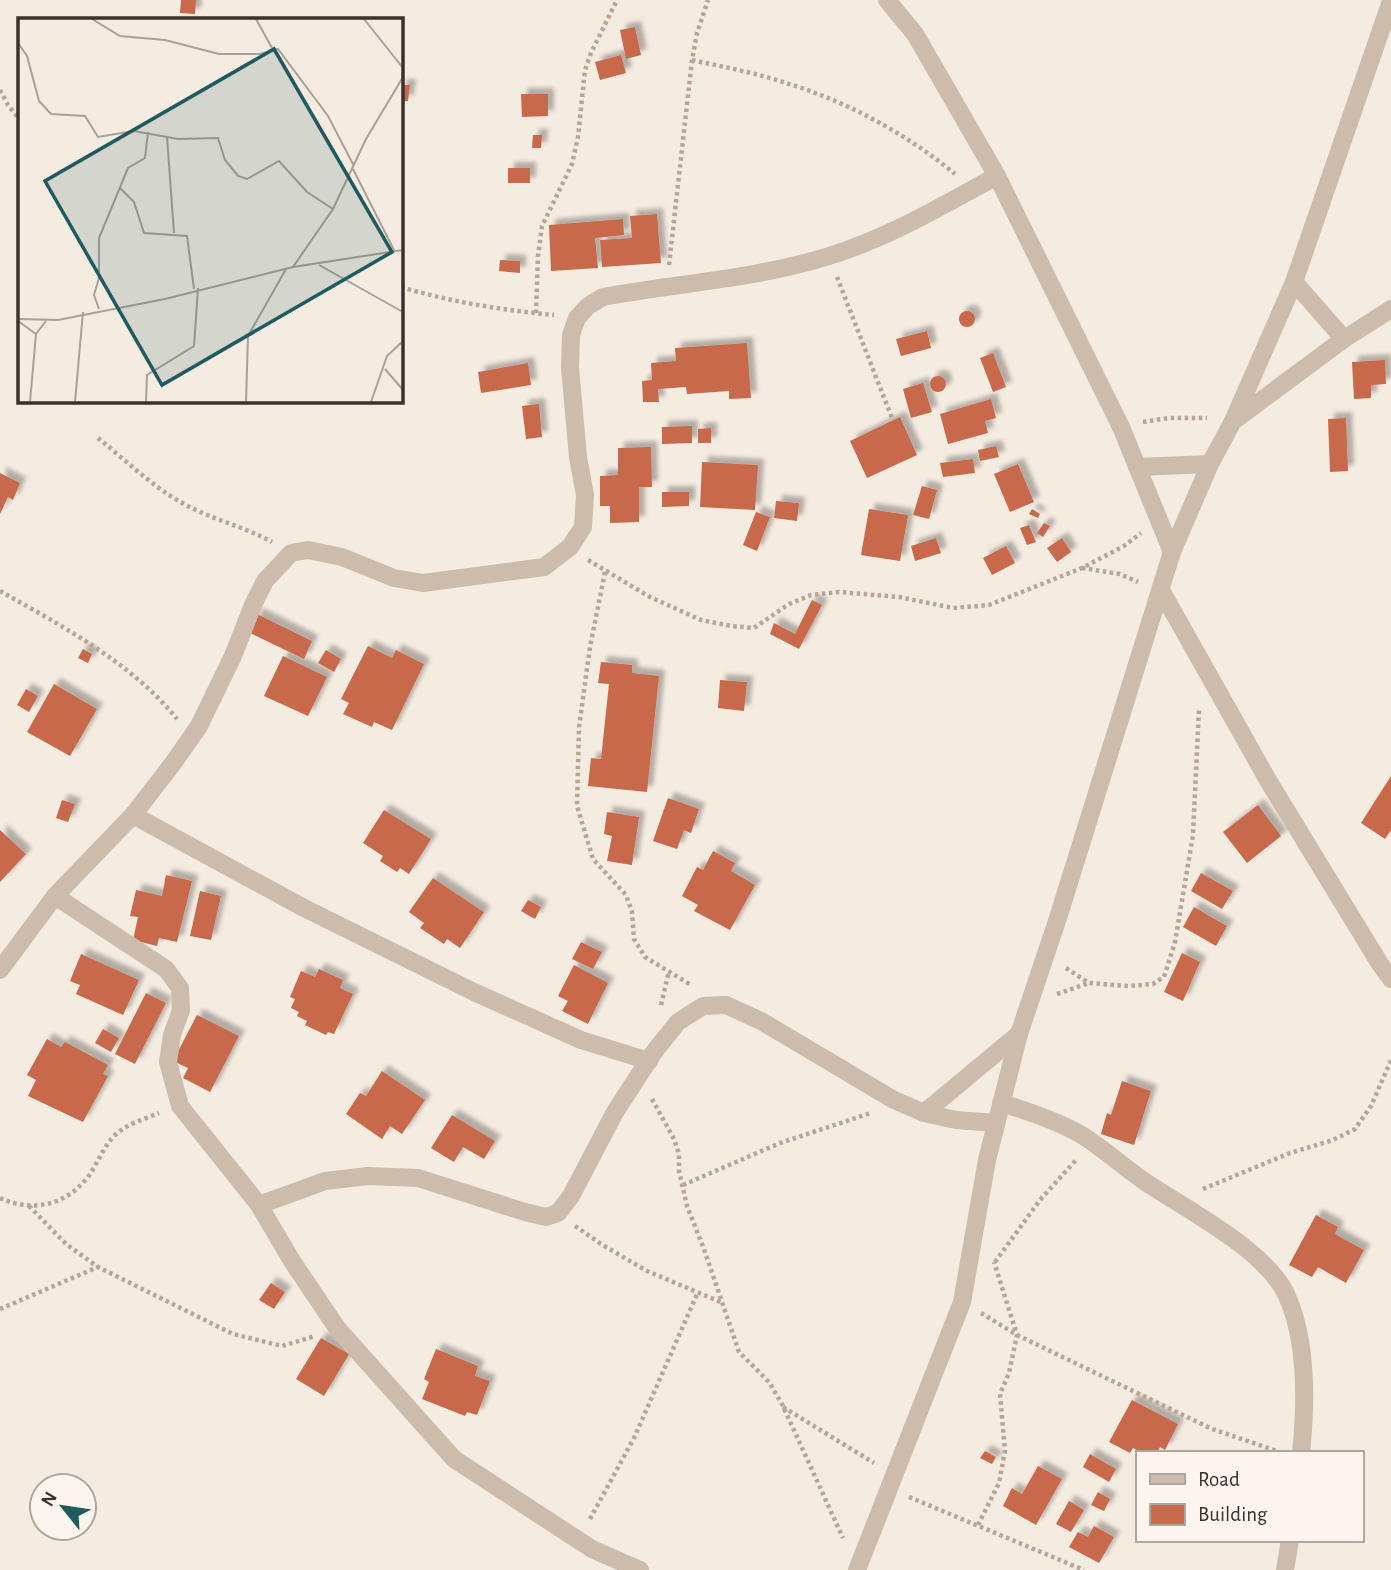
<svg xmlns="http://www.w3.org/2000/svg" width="1391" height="1570" font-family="'Alegreya Sans',sans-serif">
<defs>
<filter id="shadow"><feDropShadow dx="6" dy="-6" stdDeviation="2" flood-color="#0004"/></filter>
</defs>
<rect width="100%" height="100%" fill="#f4ebe1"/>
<g fill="#c8694b" filter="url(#shadow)">
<polygon points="181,0 196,0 195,14 180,13"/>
<polygon points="635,27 641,55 626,59 620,30"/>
<polygon points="621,55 626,73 600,80 595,62"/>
<polygon points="401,85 410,85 408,101 401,101"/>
<polygon points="521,94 548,94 548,116 522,117"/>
<polygon points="533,135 542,135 541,148 532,148"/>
<rect x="508" y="168" width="22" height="15"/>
<polygon points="657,214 661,263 602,267 600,240 632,238 630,216"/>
<polygon points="623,219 624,235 595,238 598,268 551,271 549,225"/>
<polygon points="500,260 520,261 520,273 499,271"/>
<circle cx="967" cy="319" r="8"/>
<polygon points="927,331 931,348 901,356 896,339"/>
<polygon points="747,343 751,398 729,399 729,391 687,394 686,387 658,389 659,402 643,402 642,381 652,380 651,363 676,361 675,348"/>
<polygon points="993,353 1006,387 993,392 980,358"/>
<polygon points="1385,360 1386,384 1371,385 1371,398 1354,399 1352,362"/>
<polygon points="528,363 531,385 481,393 478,372"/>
<circle cx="938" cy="384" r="8"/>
<polygon points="923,383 932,412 911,418 903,389"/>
<polygon points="991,399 996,418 985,421 988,433 948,444 940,414"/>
<polygon points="539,404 542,437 526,439 522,406"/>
<polygon points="900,417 917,455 867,478 850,441"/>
<polygon points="1346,418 1348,471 1330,472 1328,419"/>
<polygon points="692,426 692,443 662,444 662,427"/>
<polygon points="711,428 711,443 698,443 698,429"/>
<polygon points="996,446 999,457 980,461 978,450"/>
<polygon points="651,447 652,487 639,487 639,522 610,523 610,506 600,506 600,476 618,475 618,448"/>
<polygon points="973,459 975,473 943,477 940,463"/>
<polygon points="702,462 758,465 755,510 700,507"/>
<polygon points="1018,464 1034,502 1010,512 994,474"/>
<polygon points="0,473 20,483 13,500 8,497 0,514"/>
<polygon points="922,486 937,490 929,519 913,515"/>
<polygon points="662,492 689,492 689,506 662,507"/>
<polygon points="776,501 799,503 797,521 774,518"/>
<polygon points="869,509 908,515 900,561 861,555"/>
<polygon points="1032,509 1040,514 1038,518 1029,514"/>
<polygon points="756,512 770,517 757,551 743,545"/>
<polygon points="1044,523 1050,526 1043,537 1037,533"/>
<polygon points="1029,525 1036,542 1027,545 1020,528"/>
<polygon points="936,538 941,553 915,561 911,546"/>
<polygon points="1062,538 1071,552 1057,562 1047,548"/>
<polygon points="1006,546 1015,563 992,575 983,558"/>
<polygon points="812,600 822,605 799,649 770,634 774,623 795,634"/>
<polygon points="257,614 312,641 304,659 248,632"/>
<polygon points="368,646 392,658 396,650 424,664 392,730 374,722 372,727 343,714 349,703 341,699"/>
<polygon points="83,649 92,654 88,663 78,658"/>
<polygon points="326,650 341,659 334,672 318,663"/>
<polygon points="283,656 327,677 308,716 264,696"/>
<polygon points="601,662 632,665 632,673 659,676 647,792 588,786 591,758 601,759 609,684 598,683"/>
<polygon points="720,680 747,682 744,711 718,708"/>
<polygon points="54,684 97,709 70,756 27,732"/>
<polygon points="26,689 38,696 29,712 17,705"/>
<polygon points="1391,776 1391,830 1385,839 1361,823"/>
<polygon points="668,798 699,809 691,833 684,830 677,849 653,841"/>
<polygon points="62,800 75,804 68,822 56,818"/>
<polygon points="1258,805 1281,836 1247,863 1223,832"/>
<polygon points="384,810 431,839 409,874 400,868 397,872 380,861 383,856 363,843"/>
<polygon points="607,812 639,817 632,865 607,861 612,836 604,834"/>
<polygon points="0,830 26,854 0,882"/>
<polygon points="713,851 735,863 731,871 755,885 730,930 694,911 698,905 682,896 697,867 703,870"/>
<polygon points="1201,873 1233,891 1222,909 1191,891"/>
<polygon points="166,875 192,881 177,942 159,938 157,946 133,940 138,917 130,916 136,890 162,896"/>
<polygon points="433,878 484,912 460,948 447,939 444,944 420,928 424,923 409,912"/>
<polygon points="200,891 221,896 211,940 190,936"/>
<polygon points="528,900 541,907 535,919 521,911"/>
<polygon points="1194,907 1227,926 1216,946 1183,927"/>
<polygon points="581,942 602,952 593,969 572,959"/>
<polygon points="1182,953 1200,962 1183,1001 1164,992"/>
<polygon points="81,954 139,980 123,1015 76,994 80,985 70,981"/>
<polygon points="574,965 608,983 588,1024 562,1011 568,1001 558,996"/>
<polygon points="319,969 343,980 340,988 353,994 334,1034 328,1032 326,1035 305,1025 307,1021 297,1016 299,1012 291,1008 295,999 290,997 301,971 315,977"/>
<polygon points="146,993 166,1003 135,1064 115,1054"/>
<polygon points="197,1015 239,1036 210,1092 183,1078 188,1068 173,1061"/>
<polygon points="103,1029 119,1038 111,1052 95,1043"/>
<polygon points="47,1039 61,1047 65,1042 108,1065 103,1074 108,1076 83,1122 28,1096 36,1080 27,1075"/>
<polygon points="382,1071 425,1100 402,1134 390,1126 382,1139 346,1114 360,1093 366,1096"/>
<polygon points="1122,1081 1151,1091 1134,1145 1101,1134 1107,1113 1111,1115"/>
<polygon points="452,1115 495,1141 484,1159 463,1147 454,1162 431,1148"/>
<polygon points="1316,1215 1338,1227 1335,1234 1364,1250 1346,1283 1318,1267 1312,1277 1289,1265"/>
<polygon points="271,1283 285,1292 274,1309 259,1300"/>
<polygon points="321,1338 349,1354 324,1396 296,1379"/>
<polygon points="436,1349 478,1366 475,1376 490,1381 477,1415 467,1412 465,1416 422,1399 429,1382 424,1379"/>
<polygon points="1132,1400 1178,1424 1165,1450 1160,1447 1157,1453 1142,1453 1133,1448 1130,1453 1109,1442"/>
<polygon points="985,1451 996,1457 992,1464 980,1458"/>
<polygon points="1090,1454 1116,1469 1109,1482 1083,1467"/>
<polygon points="1038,1466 1062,1479 1036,1525 1003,1506 1012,1488 1022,1494"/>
<polygon points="1098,1492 1110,1499 1104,1511 1091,1505"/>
<polygon points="1069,1501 1084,1510 1071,1532 1056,1524"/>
<polygon points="1094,1526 1114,1537 1099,1563 1069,1547 1078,1532 1088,1537"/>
</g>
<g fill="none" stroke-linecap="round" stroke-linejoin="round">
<g stroke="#b9a596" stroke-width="4.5" stroke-dasharray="3.5 3.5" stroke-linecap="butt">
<path d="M692,60C724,67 756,73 786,83C846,101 907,134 955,174"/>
<polyline points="0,90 8,105 19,119"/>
<polyline points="669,265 692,60 697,33 708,0"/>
<polyline points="837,277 892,418"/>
<path d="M401,287C451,302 502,310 554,315"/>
<polyline points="536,313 538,256 542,226 572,164 578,137 585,70 591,53 617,0"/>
<polyline points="1143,422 1169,418 1207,418"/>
<path d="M98,438C129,463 160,494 196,510C221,522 247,528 272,542"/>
<polyline points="588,560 650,597 701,620 731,626 754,628 789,604 811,595 839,592 899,597 953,608 989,605 1082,568 1124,546 1141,533"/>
<polyline points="1082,568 1120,574 1138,582"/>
<polyline points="605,572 590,647 579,727 577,806 593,859 626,895 632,912 634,939 645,957 691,985"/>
<path d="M0,591C62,626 132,663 177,719"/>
<polyline points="1066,968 1089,983 1128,986 1153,984 1164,977 1175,942 1193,835 1199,709"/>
<polyline points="1057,994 1089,983"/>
<polyline points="661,1005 669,971"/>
<polyline points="652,1099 674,1139 679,1154 679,1171 687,1206 704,1249 739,1352 769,1382 783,1406 843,1538"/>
<polyline points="683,1185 780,1143 871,1113"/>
<polyline points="1203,1189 1290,1153 1333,1140 1355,1129 1371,1106 1391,1060"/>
<path d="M0,1198C33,1213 66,1205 88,1177C98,1163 103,1147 115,1135C127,1124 144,1119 159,1113"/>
<polyline points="29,1206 66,1244 98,1267 233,1334 282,1346 315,1336"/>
<polyline points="575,1226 601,1244 647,1271 723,1303"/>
<polyline points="995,1262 1040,1200 1076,1160"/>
<polyline points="0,1309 98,1267"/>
<polyline points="981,1313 1017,1335 1212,1429 1277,1451"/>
<polyline points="783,1407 874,1463"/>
<polyline points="909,1497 1084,1570"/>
<polyline points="590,1519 634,1438 698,1292"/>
<polyline points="978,1525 999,1483 1005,1451 1000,1394 1009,1373 1017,1335 994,1262"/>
</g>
<g stroke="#cdbbac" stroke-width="18">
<polyline points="887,0 915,34 997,176 1121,427 1172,552"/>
<polyline points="1294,282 1344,339"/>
<polyline points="1236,419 1344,339 1391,309"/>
<polyline points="1137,467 1210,464"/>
<polyline points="1162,592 1269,782 1380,964 1391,979"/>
<polyline points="133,815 304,908 474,992 581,1040 649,1061"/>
<polyline points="55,896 166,969 180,988 181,1010 172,1035 168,1062 180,1106 259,1205 292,1261 337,1328 454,1459 592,1549 640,1570"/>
<path d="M0,970L55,896L133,815L174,762L199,726L233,656L253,605L265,581L291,553L308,550L342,557L394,578L423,583L544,567L570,547L583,527L585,495L578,457L570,368L571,335L577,318L588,306L603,297C678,283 756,279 829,256C888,238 943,205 997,176"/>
<path d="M1001,1103C1028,1111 1055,1120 1080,1134C1102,1147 1122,1166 1144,1181C1185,1209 1267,1250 1287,1296C1307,1341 1306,1405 1301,1453"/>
<polyline points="924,1113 1019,1034"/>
<polyline points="259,1205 325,1181 368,1176 418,1178 525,1212 546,1217 558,1213 571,1196 615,1112 654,1052 678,1022 703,1006 726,1005 761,1021 894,1100 924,1113 956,1120 996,1123"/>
<polyline points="857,1570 962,1302 987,1160 1019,1034 1058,918 1172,552 1210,464 1233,421 1294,282 1391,1"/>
<polyline points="1285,1570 1290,1540"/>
</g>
</g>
<g transform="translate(18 18)">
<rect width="385" height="385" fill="#f4ebe1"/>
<path fill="none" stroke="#aaa098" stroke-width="2" d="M74,1L102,18L147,22L201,36H242L260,31L310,98L336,148M238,1L254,30M346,1L385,50M0,25L9,38L21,83L33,96L67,98L80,119L116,113L160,121L200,120L207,142L220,158L229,161L261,143L289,174L315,191M149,119L156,215M335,151L377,234M102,170L116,184L126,215L169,218L176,271M301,247L385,294M275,249L315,191L348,121L385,59M81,291L76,277L81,260V220L110,150L127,140L130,114M0,301L40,302L147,281L275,249L385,232M0,303L18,316M367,351L385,372M12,384L18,316L28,303M57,384L65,294M128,384L129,357L176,328L180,270M228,384L230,318L268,251M353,384L369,338L385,323"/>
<path fill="#1f5a5e" fill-opacity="0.15" stroke="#1f5a5e" stroke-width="3.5" d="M256,31L374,234L144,367L27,163Z"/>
<rect width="385" height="385" fill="none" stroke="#3b302b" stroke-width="3.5"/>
</g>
<rect x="1136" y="1451" width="228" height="91" fill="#fbf5ee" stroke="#aea6a0" stroke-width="2"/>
<rect x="1150" y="1474" width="35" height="10" fill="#cdbbac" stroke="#aea6a0" stroke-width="2"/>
<text x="1198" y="1486" font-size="21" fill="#3b302b">Road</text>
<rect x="1150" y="1504" width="35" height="21" fill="#c8694b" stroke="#aea6a0" stroke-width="2"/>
<text x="1198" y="1521" font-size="21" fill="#3b302b">Building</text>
<g transform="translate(63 1507) rotate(300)"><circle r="33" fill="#fbf5ee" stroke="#aea6a0" stroke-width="2"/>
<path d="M0-5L12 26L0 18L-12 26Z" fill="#1f5a5e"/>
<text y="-10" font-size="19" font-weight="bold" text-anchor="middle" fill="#3b302b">N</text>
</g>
</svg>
